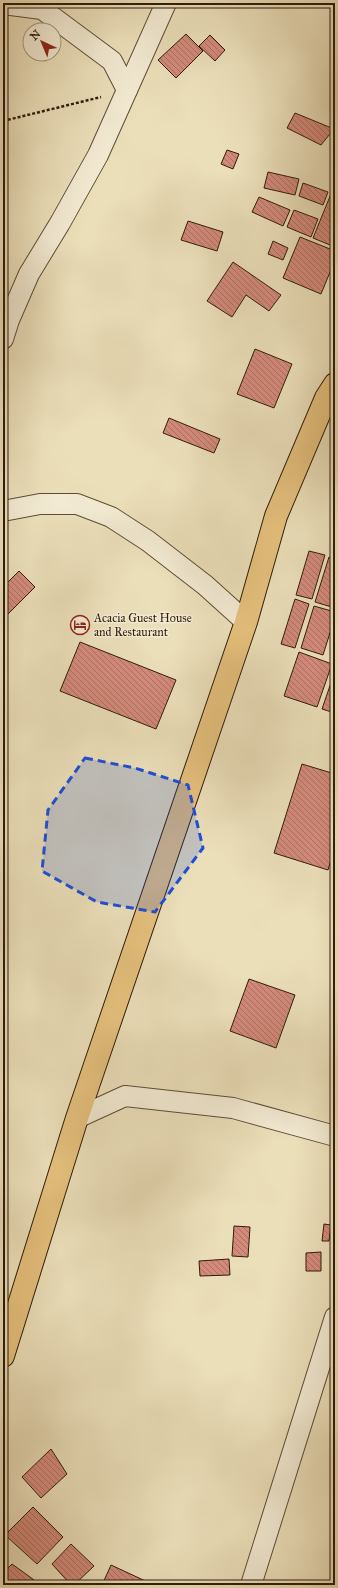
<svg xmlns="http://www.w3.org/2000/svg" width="338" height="1588" font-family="'IM FELL Great Primer',serif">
<defs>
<pattern id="building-back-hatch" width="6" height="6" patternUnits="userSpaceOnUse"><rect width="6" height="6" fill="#d38a7b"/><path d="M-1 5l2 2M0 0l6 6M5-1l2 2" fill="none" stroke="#ac7063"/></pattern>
</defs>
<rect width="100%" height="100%" fill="#ebdfba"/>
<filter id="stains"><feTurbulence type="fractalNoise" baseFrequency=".005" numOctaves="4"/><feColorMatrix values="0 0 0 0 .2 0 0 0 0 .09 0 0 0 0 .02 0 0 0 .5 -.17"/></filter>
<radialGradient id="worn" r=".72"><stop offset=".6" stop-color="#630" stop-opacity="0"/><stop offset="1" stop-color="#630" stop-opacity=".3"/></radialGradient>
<g fill="url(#building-back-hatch)" stroke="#2f1b0a">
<polygon points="186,34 203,51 176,78 158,60"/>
<polygon points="210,35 225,50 215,61 199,46"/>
<polygon points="295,113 334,129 321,145 287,128"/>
<polygon points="227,150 239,154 233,169 221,164"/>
<polygon points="268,172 299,179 295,195 264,188"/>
<polygon points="335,174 335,185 331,183"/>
<polygon points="303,183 328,192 323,205 299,196"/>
<polygon points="333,189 335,189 335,247 313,238"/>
<polygon points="259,197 290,210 283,226 252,212"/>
<polygon points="294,210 318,219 311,237 287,227"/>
<polygon points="188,221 223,232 217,251 181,240"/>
<polygon points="300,237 335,251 335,260 321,294 283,278"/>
<polygon points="273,241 288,248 283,260 268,254"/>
<polygon points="233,262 281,295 269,311 246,295 232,317 207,301"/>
<polygon points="255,349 292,364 274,408 237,394"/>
<polygon points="169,418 220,439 214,453 163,433"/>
<polygon points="309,551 325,555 312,599 296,595"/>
<polygon points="329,557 335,559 335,608 315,602"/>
<polygon points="19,571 35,587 7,615 3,612 3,587"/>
<polygon points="295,599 309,604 295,648 281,644"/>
<polygon points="314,606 335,612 335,617 323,655 301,648"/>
<polygon points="80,642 176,680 156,729 60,691"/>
<polygon points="299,652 332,664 317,707 284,696"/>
<polygon points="335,671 335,713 322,709"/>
<polygon points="302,764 335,774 335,846 328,870 274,853"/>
<polygon points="249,979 295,995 276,1048 230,1031"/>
<polygon points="324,1224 331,1225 329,1241 322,1241"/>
<polygon points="234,1226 250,1227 248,1257 232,1256"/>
<polygon points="321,1252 321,1271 306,1271 306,1253"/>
<polygon points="229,1259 230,1275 200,1276 199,1261"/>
<polygon points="51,1449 67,1474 41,1498 22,1477"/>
<polygon points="33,1507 63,1537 37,1564 5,1535"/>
<polygon points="71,1544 94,1566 74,1585 71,1585 52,1564"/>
<polygon points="12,1564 41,1585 3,1585 3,1573"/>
<polygon points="111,1565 154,1585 102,1585"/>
</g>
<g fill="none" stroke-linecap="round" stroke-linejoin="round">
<g stroke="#5e4c36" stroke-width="22">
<g id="minor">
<polyline points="3,4 42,9 112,61 127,90"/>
<polyline points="3,339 9,320 29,274 60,223 98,155 166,3"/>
<polyline points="3,511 40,504 77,504 111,517 148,541 205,585 246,622"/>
<polyline points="77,1118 125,1096 233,1108 335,1136"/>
<polyline points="251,1585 335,1317"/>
</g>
</g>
<g stroke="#2f1b0a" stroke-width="24">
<polyline id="primary" points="3,1356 77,1118 246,622 276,516 326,398 335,384"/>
</g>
<polyline stroke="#2f1b0a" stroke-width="2.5" stroke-dasharray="3 2" stroke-linecap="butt" points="3,121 101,97"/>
<use href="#minor" stroke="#f2ead2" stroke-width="20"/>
<use href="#primary" stroke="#e6c07d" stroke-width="22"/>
</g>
<path fill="#1d4ed8" fill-opacity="0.2" stroke="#1d4ed8" stroke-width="3" stroke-dasharray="8 5" stroke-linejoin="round" d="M85,758L135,768L188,785L203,848L155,912L97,902L42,871L48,810Z"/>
<defs>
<g id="hotel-ring" transform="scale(1)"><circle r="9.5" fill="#f2ead2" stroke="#8f2418" stroke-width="1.5"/><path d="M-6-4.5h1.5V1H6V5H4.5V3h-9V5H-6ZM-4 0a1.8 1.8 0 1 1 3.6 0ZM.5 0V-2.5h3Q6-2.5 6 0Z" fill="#8f2418"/></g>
</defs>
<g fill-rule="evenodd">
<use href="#hotel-ring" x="80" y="625"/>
</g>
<g text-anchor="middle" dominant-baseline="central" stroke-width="3" stroke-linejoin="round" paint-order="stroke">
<g font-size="12" fill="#2f1b0a" stroke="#f2ead2" text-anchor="start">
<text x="94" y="618">Acacia Guest House<tspan x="94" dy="14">and Restaurant</tspan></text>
</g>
</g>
<rect width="338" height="1588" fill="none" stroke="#ebdfba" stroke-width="16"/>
<rect x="4" y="4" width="330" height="1580" fill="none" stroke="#2f1b0a" stroke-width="2"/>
<rect x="8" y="8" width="322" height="1572" fill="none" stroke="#2f1b0a"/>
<g transform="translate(42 42) rotate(316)"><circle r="19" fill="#f2ead2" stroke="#a49782"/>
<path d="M0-3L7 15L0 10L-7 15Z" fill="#8f2418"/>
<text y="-6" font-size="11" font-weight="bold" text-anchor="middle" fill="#2f1b0a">N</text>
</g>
<rect width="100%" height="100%" filter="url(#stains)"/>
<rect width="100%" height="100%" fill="url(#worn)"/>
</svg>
